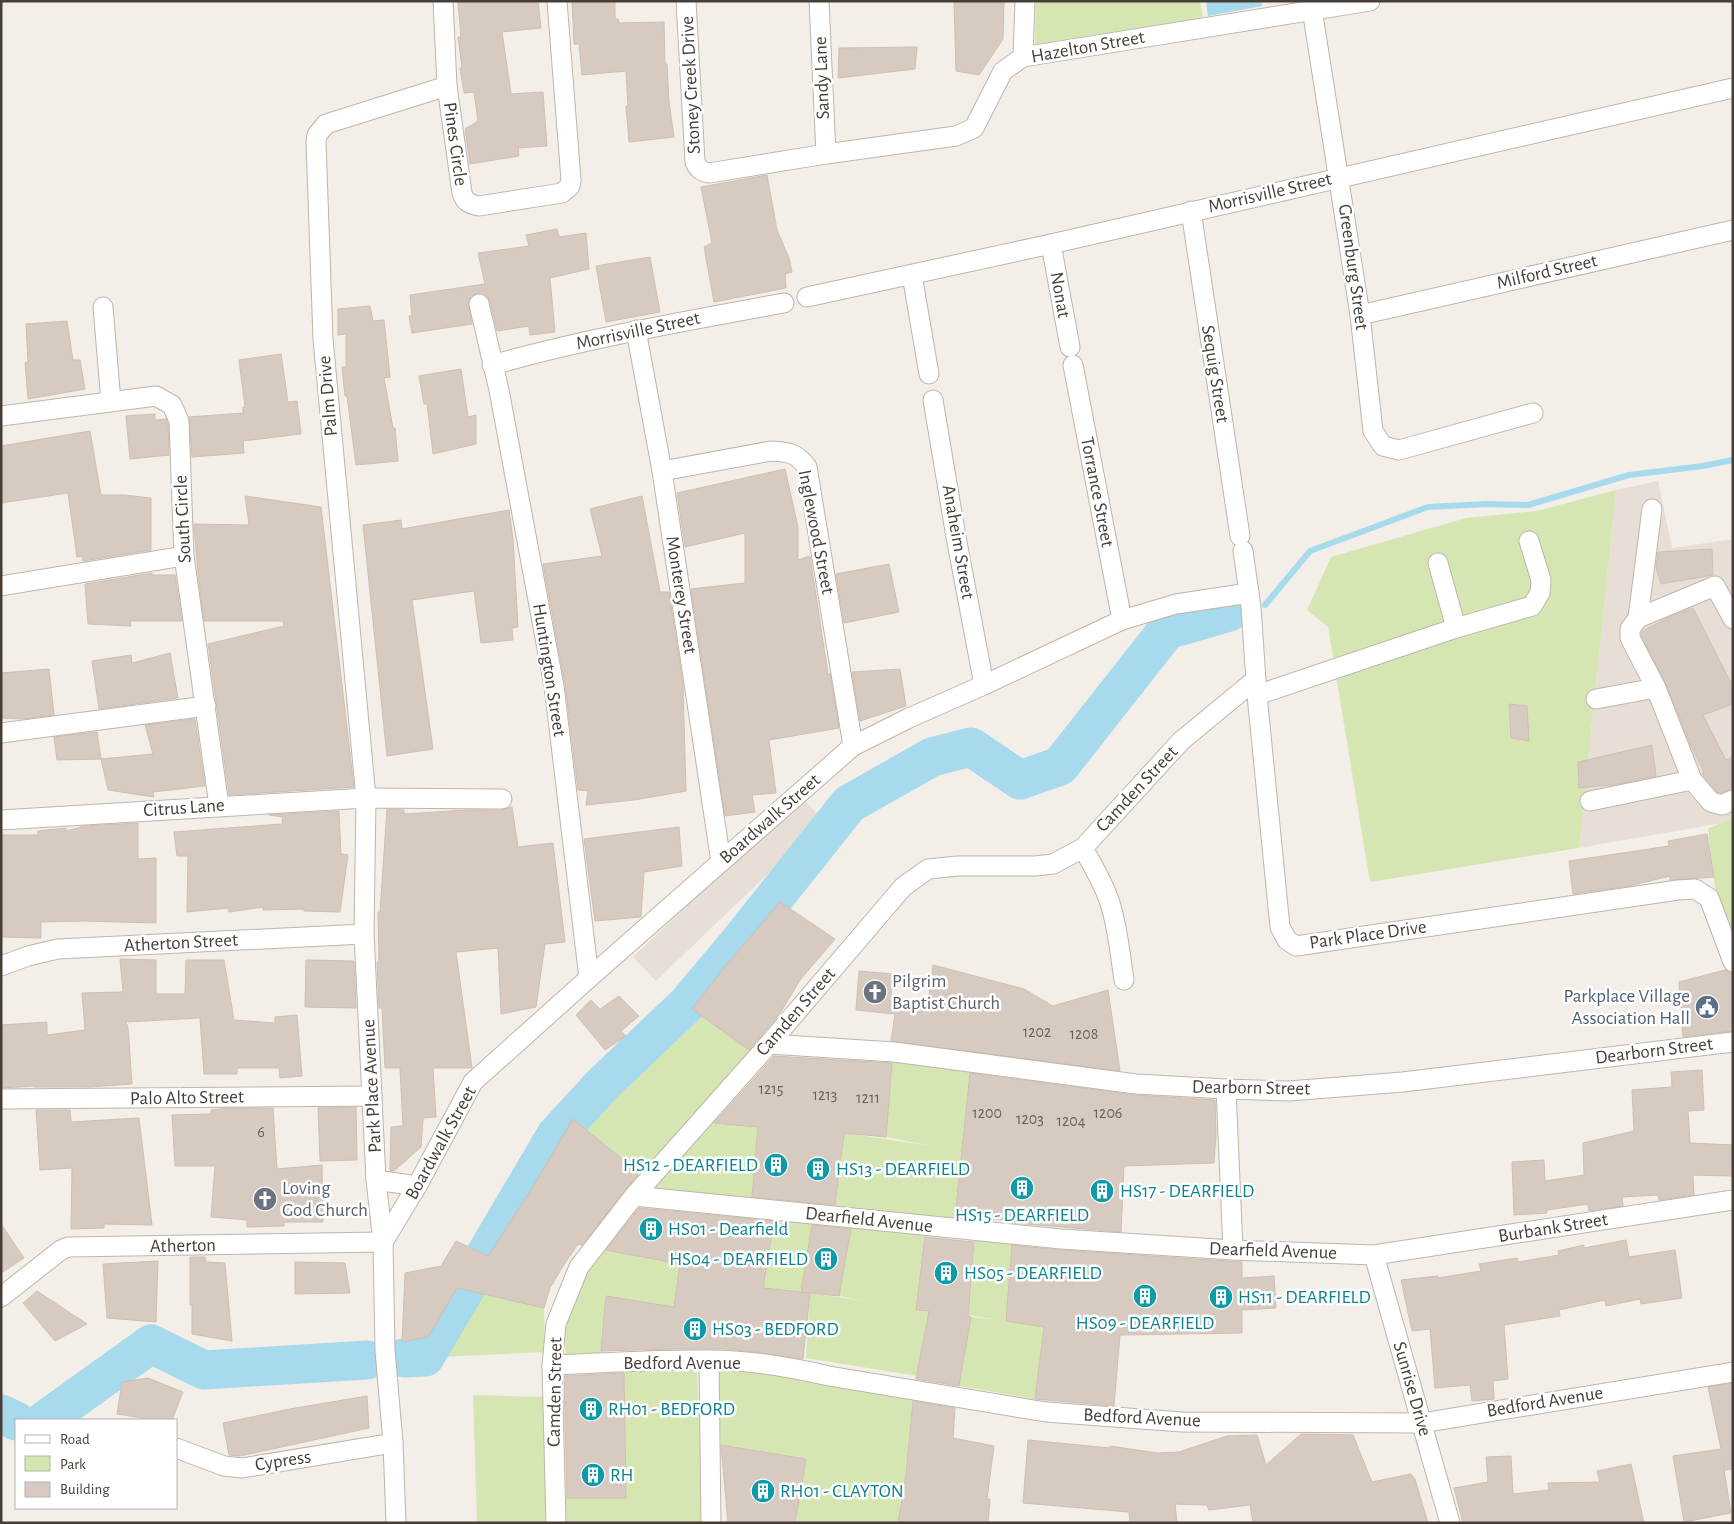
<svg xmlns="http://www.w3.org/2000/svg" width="1734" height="1524" font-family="'Alegreya Sans',sans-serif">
<rect width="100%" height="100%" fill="#f3eee8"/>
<g fill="#e7dfd6">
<polygon points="1658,481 1672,548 1733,539 1733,817 1722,823 1579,848 1616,490"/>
<polygon points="801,797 824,820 656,981 633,957"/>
</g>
<g fill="#d6e6b2">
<polygon points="1036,1 1200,1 1203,18 1035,45"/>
<polygon points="1616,490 1579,848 1370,882 1328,627 1307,610 1331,557 1466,518 1537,511"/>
<polygon points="1733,817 1733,932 1715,888 1708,829"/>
<polygon points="687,1004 751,1051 641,1175 573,1119 603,1084 664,1034"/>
<polygon points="892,1062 970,1071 955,1221 835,1210 844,1133 932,1146 886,1137"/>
<polygon points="710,1122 758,1127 752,1198 649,1189"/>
<polygon points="775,1218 813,1221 801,1292 763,1288"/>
<polygon points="852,1225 926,1231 917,1309 929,1311 917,1376 806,1358 810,1293 865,1301 839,1296"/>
<polygon points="975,1236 1013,1240 1006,1321 1044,1327 1035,1399 959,1386 971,1317 998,1320 968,1315"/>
<polygon points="602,1249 680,1264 670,1353 646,1351 646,1302 606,1297 601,1354 566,1355 564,1324 575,1292"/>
<polygon points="470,1291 544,1308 545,1352 438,1357"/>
<polygon points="680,1365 697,1373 704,1523 561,1523 561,1498 626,1498 624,1367"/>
<polygon points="715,1368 914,1390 906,1475 898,1523 795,1523 806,1459 721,1445"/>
<polygon points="473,1395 546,1397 554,1523 477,1523"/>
</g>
<polygon fill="#a7daed" points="1206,1 1261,1 1262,6 1208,16"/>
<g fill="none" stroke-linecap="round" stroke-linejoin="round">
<polyline stroke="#a7daed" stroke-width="6" points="1265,605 1310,551 1428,507 1487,504 1528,505 1629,475 1703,466 1733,460"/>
<g stroke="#a7daed" stroke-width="39">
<polyline points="404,1358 425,1357 556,1135 603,1084 687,1004 740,941 849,804 932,757 971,747 1020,780 1060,766 1167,630 1229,612"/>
<polyline points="1,1414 16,1421"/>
<polyline points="45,1420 151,1344 204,1370 367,1360"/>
</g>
</g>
<g fill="#d7cbc1" stroke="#cfbfb1">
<polygon points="467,1 538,1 541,28 502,32 511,94 543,92 547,146 518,148 519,156 470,164 465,129 478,121 474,92 464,93 460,68 462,68 458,37 461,37 458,2"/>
<polygon points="572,1 615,1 615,19 618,19 619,23 664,22 665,64 667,64 669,102 674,137 629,142 626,106 628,106 626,71 582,75 579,44 574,44"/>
<polygon points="954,1 1004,1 1003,39 979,75 956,71"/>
<polygon points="917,47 915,69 838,78 839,48"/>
<polygon points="767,175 777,230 789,258 792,272 785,274 786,288 714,302 704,247 712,243 701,187"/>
<polygon points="557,229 559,237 586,233 589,269 550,278 555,332 530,335 529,326 497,331 490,301 487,296 483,293 477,293 471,296 468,301 472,324 412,333 409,316 412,316 410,295 485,284 478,253 529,246 526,235"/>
<polygon points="650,257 660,312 606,322 596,266"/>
<polygon points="370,306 373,321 384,320 390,377 384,378 393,428 395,428 398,461 356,465 347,396 345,396 342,367 346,367 346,334 338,335 338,309"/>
<polygon points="67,321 73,360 80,360 85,389 28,399 25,363 28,362 26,324"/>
<polygon points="281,354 288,402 297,401 301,434 243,441 244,453 192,457 189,417 243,413 243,407 245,407 239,360"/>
<polygon points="461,369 468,417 476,415 476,444 433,454 427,404 424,404 419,376"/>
<polygon points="155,414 155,420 166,419 168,424 169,455 130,459 126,416"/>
<polygon points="90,431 101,495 124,495 151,498 151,550 83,561 82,556 77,557 68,493 1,503 1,446"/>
<polygon points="785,469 798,527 798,560 810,556 828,674 830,674 839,728 769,740 776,793 752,795 755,812 725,816 691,589 745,583 745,533 685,547 677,493"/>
<polygon points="245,496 321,507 354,787 229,795 208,644 284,626 283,621 204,621 198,574 194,524 249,525"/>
<polygon points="642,496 660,592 669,592 683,685 686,791 634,800 586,805 588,791 578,790 565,684 543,564 602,556 590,509"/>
<polygon points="509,510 513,539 518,627 512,628 513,640 481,643 474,591 412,600 433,749 387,756 363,525 401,520 402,529"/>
<polygon points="1712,549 1713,575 1661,584 1656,567 1658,552"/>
<polygon points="889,564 899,612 844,623 836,574"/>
<polygon points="152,573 152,575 175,575 182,621 130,621 131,626 88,624 85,584"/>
<polygon points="1693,608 1733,687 1733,704 1703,715 1726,760 1733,757 1733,788 1721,793 1717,792 1702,774 1704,772 1692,748 1666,684 1641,635 1643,631 1671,616"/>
<polygon points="170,653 178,698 99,709 92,661 131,655 132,663"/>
<polygon points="49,669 54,715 22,719 1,718 1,673"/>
<polygon points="900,669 906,706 860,721 852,672"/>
<polygon points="1509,704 1527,706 1529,741 1511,738"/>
<polygon points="195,719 205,786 153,792 154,797 108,790 101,759 153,754 145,725"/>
<polygon points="97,732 101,759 57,760 54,737"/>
<polygon points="1652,745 1656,776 1618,784 1579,788 1578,762"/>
<polygon points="512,807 518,847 553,843 565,942 545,944 536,1007 501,1014 498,948 456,952 472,1068 433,1068 436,1117 423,1118 421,1147 394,1171 390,1171 391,1127 403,1126 400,1068 385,1068 382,1008 379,1008 377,962 379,962 378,912 380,912 387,809 404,810 404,814 467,810 502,810"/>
<polygon points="339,811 341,854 348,855 340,912 304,911 304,909 263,910 263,907 229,912 228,908 187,912 188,856 177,856 174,832 282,824 283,817 269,815"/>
<polygon points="138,823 138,859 156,858 156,923 83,921 41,922 41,938 1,937 1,835 38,835 38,831 66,828 66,831 85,826"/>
<polygon points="679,827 682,866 644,872 641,917 595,921 584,839"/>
<polygon points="1707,834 1714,877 1670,880 1670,876 1629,886 1573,894 1569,861 1669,846 1668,841"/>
<polygon points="780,902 835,939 800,980 779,1015 749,1050 692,1009 722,970"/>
<polygon points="120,959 156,960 156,994 185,994 186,960 224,960 234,1020 275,1023 275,1017 297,1015 302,1076 280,1078 279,1068 237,1068 237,1074 204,1074 200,1018 126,1022 128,1028 132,1084 89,1087 34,1087 34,1086 1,1088 1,1025 47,1022 47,1035 85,1030 82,993 123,992"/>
<polygon points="306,960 354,961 356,1008 305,1007"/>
<polygon points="933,965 1024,989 1053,1006 1108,990 1120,1071 891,1041 895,1014 856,1010 859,971 893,974 891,997 928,1003"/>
<polygon points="1725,970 1733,973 1733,1031 1683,1037 1679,982"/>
<polygon points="619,996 639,1016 621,1031 626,1036 605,1050 576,1015 591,1000 600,1009"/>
<polygon points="774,1056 892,1063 886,1137 844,1133 835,1205 752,1197 758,1127 714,1123"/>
<polygon points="1702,1070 1704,1110 1688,1111 1690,1143 1733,1145 1733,1176 1693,1175 1694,1195 1659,1200 1658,1195 1622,1197 1623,1206 1589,1211 1588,1204 1547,1210 1547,1213 1514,1215 1512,1162 1544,1160 1545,1181 1584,1175 1583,1143 1634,1131 1632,1090 1672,1087 1671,1072"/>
<polygon points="970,1073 1135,1095 1215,1100 1216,1134 1214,1163 1124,1166 1121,1232 1014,1223 1014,1219 987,1220 955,1217"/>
<polygon points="356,1107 357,1160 320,1161 318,1108"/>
<polygon points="229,1108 273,1108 277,1169 322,1165 323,1222 284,1222 284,1226 247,1227 247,1220 211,1217 215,1166 175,1166 172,1115 211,1114 211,1110"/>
<polygon points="36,1110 70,1110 71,1122 139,1118 152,1225 104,1224 104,1228 71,1229 72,1168 40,1170"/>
<polygon points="573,1119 639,1173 582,1245 578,1244 563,1266 550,1288 544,1308 457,1288 428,1337 402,1342 405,1273 441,1266 456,1241 488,1256 531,1190"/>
<polygon points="639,1208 774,1221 763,1288 810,1293 803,1359 756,1352 725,1349 670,1349 601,1351 606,1296 674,1307 680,1264 606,1250"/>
<polygon points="1,1224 24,1258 1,1273"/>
<polygon points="812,1225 851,1229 839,1296 801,1292"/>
<polygon points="925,1237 974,1242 968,1316 971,1317 959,1386 916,1379 929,1311 916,1310"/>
<polygon points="1626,1240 1629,1257 1675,1250 1682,1298 1641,1304 1640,1299 1606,1306 1605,1300 1559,1310 1560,1316 1504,1325 1508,1379 1493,1381 1494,1399 1472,1401 1470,1385 1435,1388 1430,1329 1412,1331 1401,1280 1438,1276 1438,1278 1481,1271 1479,1264 1517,1258 1518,1262 1559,1255 1558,1251 1584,1245 1584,1248"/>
<polygon points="1012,1245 1060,1250 1242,1262 1242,1278 1274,1276 1276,1308 1242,1310 1242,1333 1120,1335 1114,1406 1035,1399 1044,1327 1006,1321"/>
<polygon points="190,1257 205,1257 206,1262 225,1263 232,1341 192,1334 192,1305 190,1305"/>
<polygon points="158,1261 156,1322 107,1318 103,1264"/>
<polygon points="295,1262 345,1263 350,1293 295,1294"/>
<polygon points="37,1291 87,1324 55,1341 23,1303"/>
<polygon points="624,1373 626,1498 567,1498 564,1376"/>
<polygon points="148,1378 183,1392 172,1420 154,1420 117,1414 122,1382"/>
<polygon points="1733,1383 1733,1469 1725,1470 1723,1463 1731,1513 1684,1522 1673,1456 1721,1449 1708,1387"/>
<polygon points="367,1396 369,1428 240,1456 229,1455 223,1423 290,1409"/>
<polygon points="913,1401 955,1408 953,1438 994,1446 987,1499 990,1499 988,1523 898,1523 906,1475"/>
<polygon points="1301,1434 1353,1435 1372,1482 1411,1474 1415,1479 1428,1523 1253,1523 1250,1505 1209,1510 1207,1505 1175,1504 1177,1523 1130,1523 1129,1512 1023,1503 1028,1440 1110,1448 1110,1446 1157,1453 1179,1452 1227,1436 1257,1435 1266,1465"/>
<polygon points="721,1445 806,1459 795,1523 728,1523"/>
<polygon points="1511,1456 1513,1494 1549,1490 1548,1483 1600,1482 1597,1471 1631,1464 1644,1523 1463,1523 1454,1488 1488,1482 1486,1457"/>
</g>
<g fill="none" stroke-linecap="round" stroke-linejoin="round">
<g stroke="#beb5ab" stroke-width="21">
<g id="minor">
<path d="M443,1L447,86L462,193C465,202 469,204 479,206L562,193L570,186L571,180L557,1"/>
<path d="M686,1L695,162C698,169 701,171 709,173L826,154L956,136L974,128L1003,71L1023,57L1370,1"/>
<polyline points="819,1 826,154"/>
<polyline points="1312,9 1360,315 1373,431 1383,446 1399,450 1533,413"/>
<polyline points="1023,57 1025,1"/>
<polyline points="1191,211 1240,536"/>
<polyline points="1051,244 1070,347"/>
<polyline points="912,275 929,374"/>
<polyline points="807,297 1051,244 1733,88"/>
<polyline points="479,304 499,390 554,686 589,978"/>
<polyline points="103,307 111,402"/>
<polyline points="1360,315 1733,230"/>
<polyline points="636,330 662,471 721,862"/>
<path d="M492,365C588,338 686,321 784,303"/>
<polyline points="1073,365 1122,620"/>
<polyline points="933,400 956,537 984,685"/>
<polyline points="1,416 156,396 172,405 179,421 184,556 219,806"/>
<path d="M662,471L771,451C790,452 796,453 807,467L853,746"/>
<polyline points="1243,551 1251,607 1257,695 1280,927 1287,940 1296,946 1678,890 1695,889 1709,898 1733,962"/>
<polyline points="1438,563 1456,628"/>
<polyline points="1,586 184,556"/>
<polyline points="1638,618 1652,509"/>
<polyline points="1733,619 1715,586 1638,618 1630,629 1630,638 1656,688 1692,780 1711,802 1722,805 1733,800"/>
<polyline points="1257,695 1456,628 1532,606 1540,593 1541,580 1529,541"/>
<polyline points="1596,699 1656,688"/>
<polyline points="1,733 206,706"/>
<polyline points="1590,801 1692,780"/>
<polyline points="1,820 366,798 502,799"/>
<path d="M1083,848C1093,866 1104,884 1110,903C1118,928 1120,954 1124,980"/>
<polyline points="1,966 28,956 58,949 364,934"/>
<polyline points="769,1044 894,1052 1136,1084 1226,1089 1289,1091 1403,1082 1733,1042"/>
<polyline points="1226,1089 1233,1250"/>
<polyline points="1,1099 372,1096"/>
<polyline points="376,1180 417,1186"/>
<polyline points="634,1196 1061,1239 1233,1250 1374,1255 1733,1200"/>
<polyline points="383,1242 417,1186 473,1082 589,978 853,746 909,718 984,685 1122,620 1176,604 1249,593"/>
<polyline points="1374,1255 1450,1523"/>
<polyline points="1,1297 61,1250 68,1247 383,1242"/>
<polyline points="709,1360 711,1523"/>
<path d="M552,1365C604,1363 657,1359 709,1360C749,1360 790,1367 829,1376L1046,1412L1182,1422L1422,1423L1733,1372"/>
<polyline points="176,1448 224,1466 242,1468 393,1443"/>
<polyline points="396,1523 393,1443 385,1350 383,1242 376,1180 364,934 366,798 323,339 316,142 317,135 326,124 447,86"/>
<polyline points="556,1523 552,1365 556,1324 579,1267 634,1196 769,1044 903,887 928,869 958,866 1035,866 1053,864 1083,848 1181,741 1255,680"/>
</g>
</g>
<use href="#minor" stroke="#fff" stroke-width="19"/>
</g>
<defs>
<g id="church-disc" transform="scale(1.25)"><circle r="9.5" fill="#6b7280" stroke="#fff"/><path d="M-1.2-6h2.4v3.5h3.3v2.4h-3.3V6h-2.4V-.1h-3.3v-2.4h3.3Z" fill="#fff"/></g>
<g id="civic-disc" transform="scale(1.25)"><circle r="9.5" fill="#5c6f8a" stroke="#fff"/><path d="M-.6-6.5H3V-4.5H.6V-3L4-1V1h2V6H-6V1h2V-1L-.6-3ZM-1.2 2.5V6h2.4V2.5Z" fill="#fff"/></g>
<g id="building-disc" transform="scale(1.25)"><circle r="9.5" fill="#0f9aa8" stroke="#fff"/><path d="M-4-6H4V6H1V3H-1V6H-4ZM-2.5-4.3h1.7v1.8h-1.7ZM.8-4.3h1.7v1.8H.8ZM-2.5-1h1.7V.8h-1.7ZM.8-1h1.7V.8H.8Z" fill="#fff"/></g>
</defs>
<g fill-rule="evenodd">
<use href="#church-disc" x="875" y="992"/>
<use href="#civic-disc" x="1707" y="1007"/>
<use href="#building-disc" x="776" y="1165"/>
<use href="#building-disc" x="818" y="1169"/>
<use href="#building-disc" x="1022" y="1188"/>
<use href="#building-disc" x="1102" y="1191"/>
<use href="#church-disc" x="265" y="1199"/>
<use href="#building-disc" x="651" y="1229"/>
<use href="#building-disc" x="826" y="1259"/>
<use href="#building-disc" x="946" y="1273"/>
<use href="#building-disc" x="1145" y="1296"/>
<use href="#building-disc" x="1221" y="1297"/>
<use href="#building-disc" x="695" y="1329"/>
<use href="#building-disc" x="591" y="1409"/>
<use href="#building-disc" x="593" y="1475"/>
<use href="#building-disc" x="763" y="1491"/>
</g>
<g text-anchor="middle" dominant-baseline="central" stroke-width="5" stroke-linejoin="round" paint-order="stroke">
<g font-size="16" fill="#6a615a">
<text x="1037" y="1032">1202</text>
<text x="1084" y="1034">1208</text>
<text x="771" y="1089">1215</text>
<text x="825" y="1095">1213</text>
<text x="868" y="1098">1211</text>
<text x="987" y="1113">1200</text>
<text x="1108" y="1113">1206</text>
<text x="1030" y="1119">1203</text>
<text x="1071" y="1121">1204</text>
<text x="261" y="1132">6</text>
</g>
<g font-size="19" fill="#463e37" stroke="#fff">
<text transform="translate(1088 47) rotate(-10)">Hazelton Street</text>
<text transform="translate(822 78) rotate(-92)">Sandy Lane</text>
<text transform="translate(691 85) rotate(-93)">Stoney Creek Drive</text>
<text transform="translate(455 144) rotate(82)">Pines Circle</text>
<text transform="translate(1270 193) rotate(-13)">Morrisville Street</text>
<text transform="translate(1353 267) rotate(82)">Greenburg Street</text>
<text transform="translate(1547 272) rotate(-13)">Milford Street</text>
<text transform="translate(1060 295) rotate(80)">Nonat</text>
<text transform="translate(638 331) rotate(-12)">Morrisville Street</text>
<text transform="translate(1215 374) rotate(81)">Sequig Street</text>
<text transform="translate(328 396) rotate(-95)">Palm Drive</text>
<text transform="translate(1097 492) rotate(79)">Torrance Street</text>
<text transform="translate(183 519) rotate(-93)">South Circle</text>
<text transform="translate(816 532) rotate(79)">Inglewood Street</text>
<text transform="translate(958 542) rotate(80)">Anaheim Street</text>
<text transform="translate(681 595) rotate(81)">Monterey Street</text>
<text transform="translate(549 670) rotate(81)">Huntington Street</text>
<text transform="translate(1137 789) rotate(-47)">Camden Street</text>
<text transform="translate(184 808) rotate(-4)">Citrus Lane</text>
<text transform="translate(770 819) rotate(-41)">Boardwalk Street</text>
<text transform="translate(1368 935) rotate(-8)">Park Place Drive</text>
<text transform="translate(181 943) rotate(-3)">Atherton Street</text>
<text transform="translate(796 1012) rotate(-49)">Camden Street</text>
<text transform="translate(1654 1051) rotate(-7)">Dearborn Street</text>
<text transform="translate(372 1086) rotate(-93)">Park Place Avenue</text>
<text transform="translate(1251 1088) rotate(1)">Dearborn Street</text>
<text transform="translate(187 1098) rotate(-1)">Palo Alto Street</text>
<text transform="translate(441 1143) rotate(-61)">Boardwalk Street</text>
<text transform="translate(869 1220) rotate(6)">Dearfield Avenue</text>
<text transform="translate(1553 1228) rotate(-9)">Burbank Street</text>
<text transform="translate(183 1246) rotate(-1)">Atherton</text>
<text transform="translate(1273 1251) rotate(2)">Dearfield Avenue</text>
<text x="682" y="1363">Bedford Avenue</text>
<text transform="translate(1412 1389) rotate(74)">Sunrise Drive</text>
<text transform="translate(555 1392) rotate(-89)">Camden Street</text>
<text transform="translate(1545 1402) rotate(-9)">Bedford Avenue</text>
<text transform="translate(1142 1418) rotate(3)">Bedford Avenue</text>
<text transform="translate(283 1461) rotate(-9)">Cypress</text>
</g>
<g font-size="19" fill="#5b616d" stroke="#fff" text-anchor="start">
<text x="892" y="981">Pilgrim<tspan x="892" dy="22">Baptist Church</tspan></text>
<text x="282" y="1188">Loving<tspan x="282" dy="22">God Church</tspan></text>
</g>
<g font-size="19" fill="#4e5e75" stroke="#fff" text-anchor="end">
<text x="1690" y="996">Parkplace Village<tspan x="1690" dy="22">Association Hall</tspan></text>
</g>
<g font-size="19" fill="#0d838f" stroke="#fff" text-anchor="start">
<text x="758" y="1165" text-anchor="end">HS12 - DEARFIELD</text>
<text x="836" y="1169">HS13 - DEARFIELD</text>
<text x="1120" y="1191">HS17 - DEARFIELD</text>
<text x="1022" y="1215" text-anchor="middle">HS15 - DEARFIELD</text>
<text x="668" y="1229">HS01 - Dearfield</text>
<text x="808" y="1259" text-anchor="end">HS04 - DEARFIELD</text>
<text x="964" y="1273">HS05 - DEARFIELD</text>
<text x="1238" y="1297">HS11 - DEARFIELD</text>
<text x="1145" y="1323" text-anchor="middle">HS09 - DEARFIELD</text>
<text x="712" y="1329">HS03 - BEDFORD</text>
<text x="608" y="1409">RH01 - BEDFORD</text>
<text x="610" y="1475">RH</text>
<text x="780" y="1491">RH01 - CLAYTON</text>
</g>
</g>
<rect width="1734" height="1524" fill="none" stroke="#463e37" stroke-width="5"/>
<rect x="15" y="1419" width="162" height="90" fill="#ffffff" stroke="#b5b2af"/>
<rect x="25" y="1435" width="25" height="8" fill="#ffffff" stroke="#b5b2af"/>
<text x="60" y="1444" font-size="15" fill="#463e37">Road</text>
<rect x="25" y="1456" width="25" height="15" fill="#d6e6b2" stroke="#b5b2af"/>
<text x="60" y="1469" font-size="15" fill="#463e37">Park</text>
<rect x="25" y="1482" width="25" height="15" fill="#d7cbc1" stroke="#b5b2af"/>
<text x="60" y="1494" font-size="15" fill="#463e37">Building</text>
</svg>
